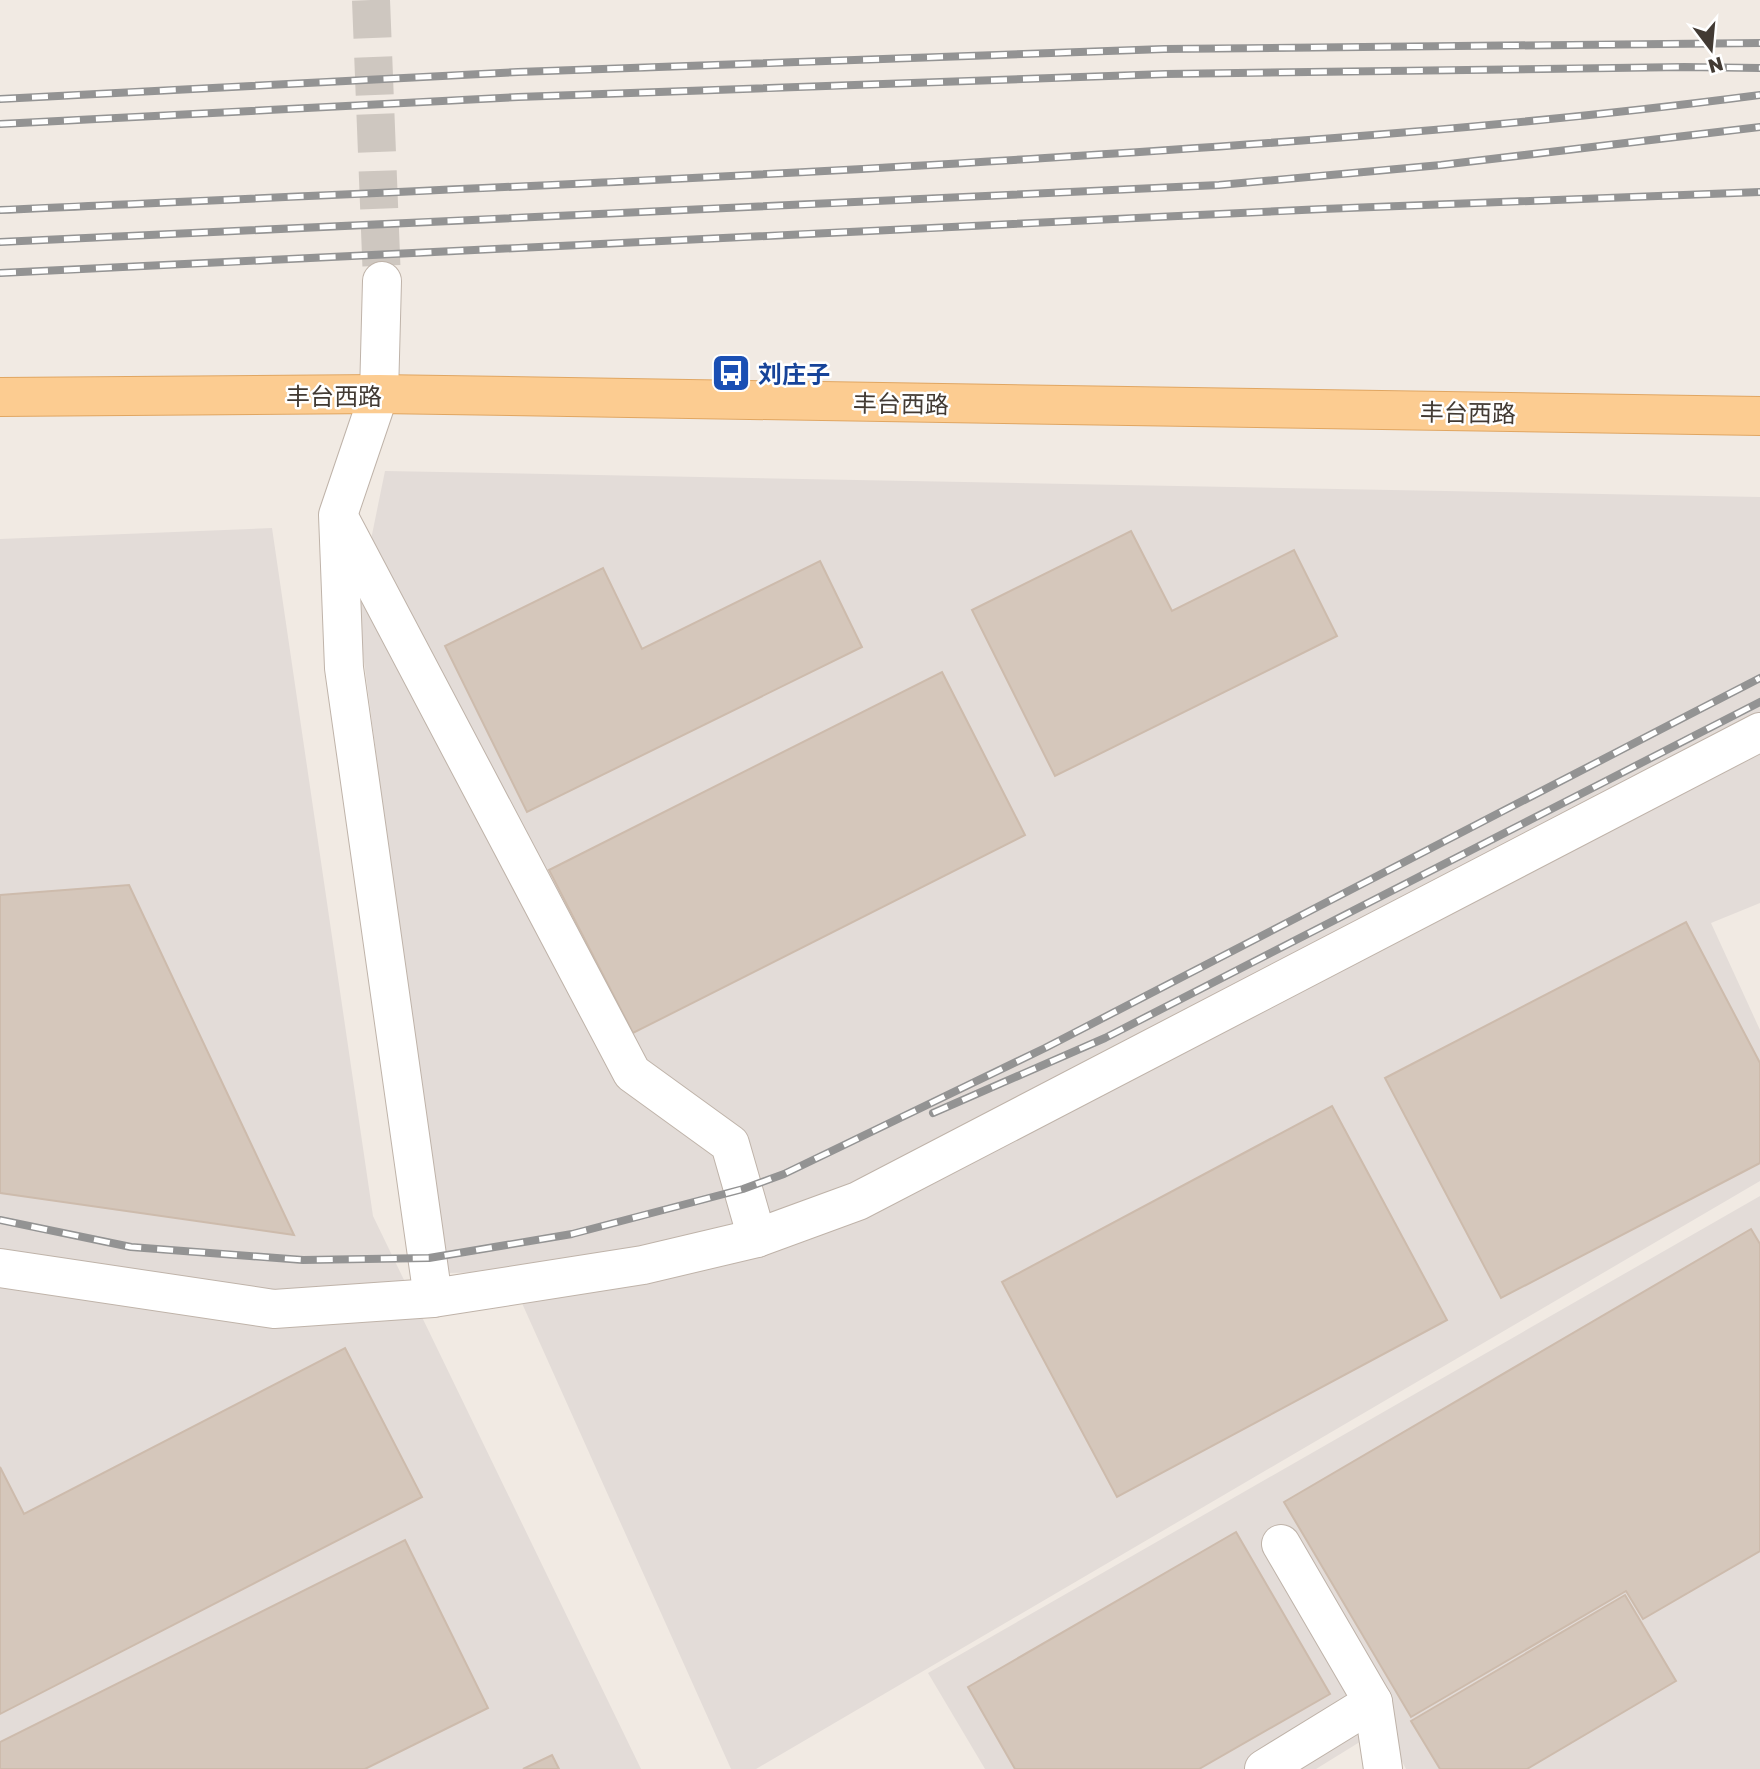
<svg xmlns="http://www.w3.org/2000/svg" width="1760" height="1769" font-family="'Golos Text','Noto Sans SC',sans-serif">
<rect width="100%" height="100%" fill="#f1eae3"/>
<g fill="#e3dcd8">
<polygon points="385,471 1760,497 1760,903 1711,923 1760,1030 1760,1181 756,1769 731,1769 508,1272 444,1273 357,608"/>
<polygon points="272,528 373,1216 641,1769 0,1769 0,539"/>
<polygon points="1760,1196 1760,1769 1406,1769 1384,1727 1316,1769 985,1769 928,1673"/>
</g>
<g fill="#d5c7bb" stroke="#cdbbac" stroke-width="2">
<polygon points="1131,531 1172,611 1294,550 1337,636 1055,776 972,610"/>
<polygon points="820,561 862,647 527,812 445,646 603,568 642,649"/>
<polygon points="942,672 1025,835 633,1033 549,870"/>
<polygon points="129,885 294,1235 0,1193 0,895"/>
<polygon points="1686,922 1760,1063 1760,1163 1501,1298 1385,1078"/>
<polygon points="1332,1106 1447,1320 1117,1497 1002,1282"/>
<polygon points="1751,1229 1760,1244 1760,1551 1643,1619 1626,1591 1411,1717 1284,1502"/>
<polygon points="345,1348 422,1497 0,1714 0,1467 24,1514"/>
<polygon points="1236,1532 1330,1694 1199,1769 1015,1769 968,1687"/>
<polygon points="405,1540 488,1708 365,1769 0,1769 0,1742"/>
<polygon points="1625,1595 1676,1681 1527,1769 1440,1769 1411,1721"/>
<polygon points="552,1755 559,1769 523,1769"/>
</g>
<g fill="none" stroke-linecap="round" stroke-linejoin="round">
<polyline stroke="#cec7c0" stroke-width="38" stroke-dasharray="38 19" stroke-linecap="butt" points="371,0 382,281"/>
<g stroke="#bfb3a9" stroke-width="40">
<g id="minor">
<polyline points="382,281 379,394 338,515 344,668 433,1298"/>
<polyline points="342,523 632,1073 730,1144 757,1238"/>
<polyline points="0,1268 274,1309 433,1298 643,1265 757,1238 858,1201 1760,732"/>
<polyline points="1281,1544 1373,1702 1383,1769"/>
<polyline points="1264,1769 1373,1702"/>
</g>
</g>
<g stroke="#e0a662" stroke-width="40">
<polyline id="major" points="0,397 379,394 1760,416"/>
</g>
<use href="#minor" stroke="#fff" stroke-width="38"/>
<use href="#major" stroke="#fccc91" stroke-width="38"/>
<g stroke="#939393" stroke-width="8">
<g id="rail">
<polyline points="0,99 518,72 1164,49 1760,43"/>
<polyline points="0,124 518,97 1166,74 1684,67 1760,68"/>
<path d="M0,210C348,194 697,180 1045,158C1284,143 1523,126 1760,95"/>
<polyline points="0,242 1219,185 1441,165 1760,127"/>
<polyline points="0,273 1323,209 1760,192"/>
<polyline points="933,1113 1105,1038 1760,702"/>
<polyline points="0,1220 131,1247 303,1260 429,1258 572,1234 743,1189 784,1174 1045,1048 1760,678"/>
</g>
</g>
<use href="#rail" stroke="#fff" stroke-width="5" stroke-dasharray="16" stroke-linecap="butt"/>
</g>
<defs>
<g id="bus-square" transform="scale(2.0125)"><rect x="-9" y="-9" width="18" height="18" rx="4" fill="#1a4fb4" stroke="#fff"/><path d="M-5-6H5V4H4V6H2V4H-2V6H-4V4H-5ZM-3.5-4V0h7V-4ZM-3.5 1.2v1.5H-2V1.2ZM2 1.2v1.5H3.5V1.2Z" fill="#fff"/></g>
</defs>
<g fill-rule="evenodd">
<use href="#bus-square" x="731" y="373"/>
</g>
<g text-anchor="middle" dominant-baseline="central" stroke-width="5" stroke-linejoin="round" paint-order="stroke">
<g font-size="24" font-weight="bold" fill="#164399" stroke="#fff" text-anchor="start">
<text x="758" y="373">刘庄子</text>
</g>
<g font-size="24" fill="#423a33" stroke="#fff">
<text x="334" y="395">丰台西路</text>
<text transform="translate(901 403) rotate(1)">丰台西路</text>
<text transform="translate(1468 412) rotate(1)">丰台西路</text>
</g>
</g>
<g transform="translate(1711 49) rotate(164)" stroke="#ffffff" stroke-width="5" paint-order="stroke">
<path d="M0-5L12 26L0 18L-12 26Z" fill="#423a33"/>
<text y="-10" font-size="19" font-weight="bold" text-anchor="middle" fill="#423a33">N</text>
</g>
</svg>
